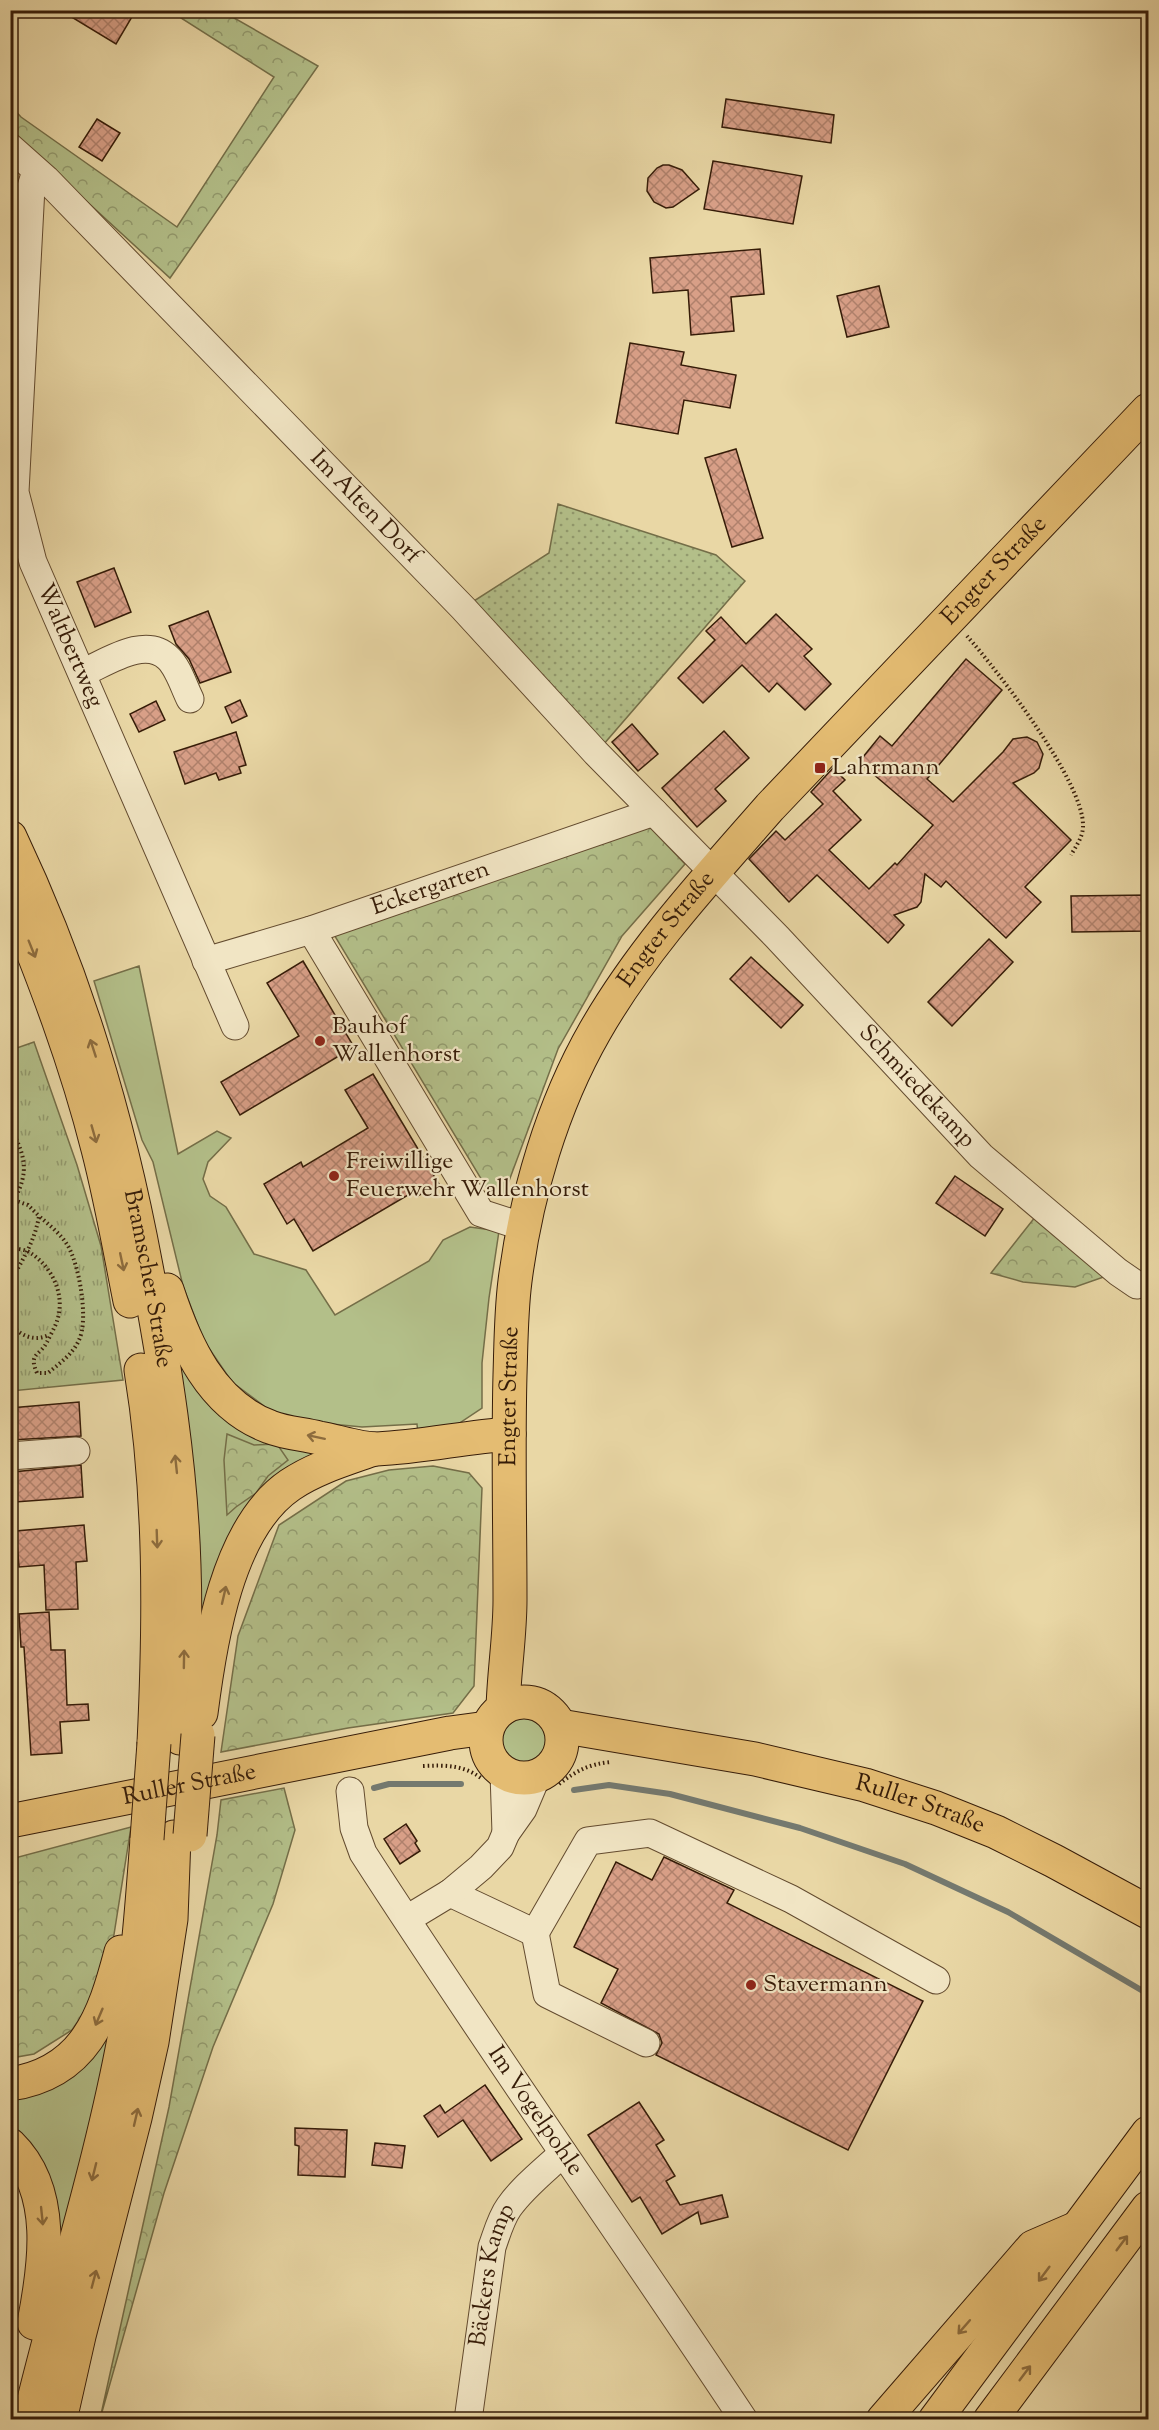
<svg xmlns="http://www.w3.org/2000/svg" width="1159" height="2430" font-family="'Sorts Mill Goudy',serif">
<defs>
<pattern id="forest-crowns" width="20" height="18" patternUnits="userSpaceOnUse" patternTransform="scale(1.5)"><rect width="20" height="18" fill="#b3bf89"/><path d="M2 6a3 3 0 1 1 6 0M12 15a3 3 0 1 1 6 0" fill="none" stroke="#929a6e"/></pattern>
<pattern id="park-tufts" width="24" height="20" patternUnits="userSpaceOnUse" patternTransform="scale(1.5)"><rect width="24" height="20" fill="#b3bf89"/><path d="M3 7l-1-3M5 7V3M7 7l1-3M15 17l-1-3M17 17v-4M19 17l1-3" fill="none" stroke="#929a6e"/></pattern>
<pattern id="garden-dots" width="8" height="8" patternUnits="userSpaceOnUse" patternTransform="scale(1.5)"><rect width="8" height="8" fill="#b3bf89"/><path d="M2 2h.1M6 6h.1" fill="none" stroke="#929a6e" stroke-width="1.8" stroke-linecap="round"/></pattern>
<pattern id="building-cross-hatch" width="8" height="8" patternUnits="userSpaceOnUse" patternTransform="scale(1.5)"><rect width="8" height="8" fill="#d89f87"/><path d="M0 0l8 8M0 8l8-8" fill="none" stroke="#b0816c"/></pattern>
</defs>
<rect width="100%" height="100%" fill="#e9d7a5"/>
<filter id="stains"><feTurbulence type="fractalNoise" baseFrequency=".00333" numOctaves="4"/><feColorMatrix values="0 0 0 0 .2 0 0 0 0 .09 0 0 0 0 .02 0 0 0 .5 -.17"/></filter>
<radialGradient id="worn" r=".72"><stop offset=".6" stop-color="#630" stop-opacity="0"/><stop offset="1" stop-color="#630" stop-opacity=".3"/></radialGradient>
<g fill="#b3bf89" stroke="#746e48" stroke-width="1.5">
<polygon points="139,966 178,1154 217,1131 231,1138 208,1162 203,1179 210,1196 226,1207 254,1254 306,1270 335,1315 429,1261 443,1240 470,1227 499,1231 489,1298 482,1363 482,1408 458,1424 418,1434 417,1424 362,1427 311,1422 272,1412 232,1382 204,1341 183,1286 153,1162 142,1140 94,981"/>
<polygon points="166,1317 195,1376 344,1451 248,1513 190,1703"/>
<circle cx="524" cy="1741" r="24"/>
<polygon points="106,2032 109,2037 92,2121 47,2299 40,2165 11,2125 11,2089"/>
</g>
<g fill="url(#forest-crowns)" stroke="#746e48" stroke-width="1.5">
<polygon points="185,11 222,11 318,66 170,278 11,132 10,105 21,117 177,227 274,77 181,18"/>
<polygon points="649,826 685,864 622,936 558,1049 503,1197 489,1192 333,933"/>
<polygon points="1043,1207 1118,1272 1075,1287 1023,1282 991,1273"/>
<polygon points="227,1434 254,1445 277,1444 288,1460 268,1476 256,1493 236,1507 227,1515 224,1460"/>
<polygon points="433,1466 469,1473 482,1488 474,1686 453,1713 348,1728 221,1752 238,1636 279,1525 346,1481 389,1470"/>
<polygon points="284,1788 295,1830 273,1904 213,2047 164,2193 100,2419 169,2107 217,1835 221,1800"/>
<polygon points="131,1827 112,1947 93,1999 72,2030 34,2054 11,2058 11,1859"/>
</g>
<polygon fill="url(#park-tufts)" stroke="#746e48" stroke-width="1.5" points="34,1042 77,1165 101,1246 123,1380 11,1391 11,1050"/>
<polygon fill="url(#garden-dots)" stroke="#746e48" stroke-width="1.5" points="558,504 716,555 745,581 596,753 463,608 549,553"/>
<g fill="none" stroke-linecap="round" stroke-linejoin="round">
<g stroke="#74796f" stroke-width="6">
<polyline points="374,1788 389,1784 461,1784"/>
<polyline points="574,1790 609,1785 670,1794 800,1828 905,1864 1008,1912 1148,1994"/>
</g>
</g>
<g fill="url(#building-cross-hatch)" stroke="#361c08" stroke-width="1.5">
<polygon points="60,10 136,10 116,44"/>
<polygon points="726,99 834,115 831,143 722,127"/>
<polygon points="97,119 120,133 102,161 79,147"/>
<polygon points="713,161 802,176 793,224 704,209"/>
<polygon points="663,165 669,165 682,170 699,189 673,207 666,208 654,202 647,191 648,178 657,168"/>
<polygon points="760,249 764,294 731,297 734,331 691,335 688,290 653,293 650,258"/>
<polygon points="879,286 889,327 847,337 837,296"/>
<polygon points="630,343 684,352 681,365 736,375 730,408 684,400 678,434 616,423"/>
<polygon points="736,449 763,538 732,547 705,458"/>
<polygon points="114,568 131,612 95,627 77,582"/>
<polygon points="208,611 231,672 200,683 189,659 176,644 169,626"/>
<polygon points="776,614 812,649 804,656 831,684 805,710 777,683 769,692 742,665 703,703 678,678 715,640 706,631 721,617 746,644"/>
<polygon points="966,659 1002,690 927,779 953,802 1003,752 1013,739 1027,737 1037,742 1043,754 1039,768 1034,773 1013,783 1071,840 1025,887 1041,902 1006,938 946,881 941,887 925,874 921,902 917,907 894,915 904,925 888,943 817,875 789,902 749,859 776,831 785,840 823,804 811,792 833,768 845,780 833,791 861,820 829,850 869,889 895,863 897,865 933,825 859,762 880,736 892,746"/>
<polygon points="240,700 247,716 232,723 225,707"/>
<polygon points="156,701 165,720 139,732 130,714"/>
<polygon points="632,724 658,754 638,771 612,742"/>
<polygon points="724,731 749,758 715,789 726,801 697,827 662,788"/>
<polygon points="236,732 246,765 239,767 241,773 219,780 216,773 185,784 174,752"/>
<polygon points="1149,895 1149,931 1072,932 1071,896"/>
<polygon points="989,939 1013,962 952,1026 928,1002"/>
<polygon points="751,957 803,1005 781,1028 730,979"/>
<polygon points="303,961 354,1047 240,1115 221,1082 299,1036 267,983"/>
<polygon points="373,1074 439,1184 416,1197 413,1192 313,1251 294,1219 287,1224 264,1184 301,1162 303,1167 368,1128 345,1090"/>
<polygon points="955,1176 1003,1209 985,1236 936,1203"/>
<polygon points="79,1402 81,1436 11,1440 10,1408"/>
<polygon points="81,1465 83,1497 15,1502 13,1472"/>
<polygon points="84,1525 87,1561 76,1562 78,1609 46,1610 44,1565 19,1567 16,1531"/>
<polygon points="49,1612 51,1650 65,1650 67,1705 88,1704 89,1720 60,1722 62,1753 31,1755 24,1647 21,1647 19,1614"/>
<polygon points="406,1824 417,1841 415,1843 420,1851 400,1864 384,1839"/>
<polygon points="664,1857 734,1890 727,1903 923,2001 848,2150 656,2055 662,2043 659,2034 601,2003 618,1969 574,1947 616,1862 652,1880"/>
<polygon points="485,2085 522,2139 491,2161 463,2120 438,2137 424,2116 440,2105 445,2113"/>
<polygon points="639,2102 664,2140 656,2145 675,2176 666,2181 680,2205 722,2195 728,2217 701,2224 698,2212 662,2234 640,2197 632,2202 588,2135"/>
<polygon points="295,2128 347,2130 345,2177 298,2175 299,2146 295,2145"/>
<polygon points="375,2143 405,2146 402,2168 372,2165"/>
</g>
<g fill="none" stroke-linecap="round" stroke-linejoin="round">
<g stroke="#634b2f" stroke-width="29">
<g id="minor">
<path id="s1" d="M10,147L46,179L463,608L596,753L777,937L981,1156L1118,1272L1137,1285"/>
<path id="s2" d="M36,171L31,187L15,492L33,562L235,1026"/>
<path d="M82,673C106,663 145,635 168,658C178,667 184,687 190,699"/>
<polyline points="311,930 481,1213 524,1227"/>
<path id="s3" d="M206,961L311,930L654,812"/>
<polyline points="10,1456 76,1451"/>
<polyline points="504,1773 506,1833"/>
<path id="s4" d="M350,1791L354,1828L363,1853C486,2044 618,2230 744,2420"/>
<polyline points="450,1893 535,1933 588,1841 650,1833 791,1899 936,1980"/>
<polyline points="407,1919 450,1893 481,1867 500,1847 506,1833 523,1809 537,1776"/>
<polyline points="535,1933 547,1994 646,2043"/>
<path id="s5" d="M468,2420L492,2247C497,2233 501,2218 509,2207C523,2187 545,2170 563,2153"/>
</g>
</g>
<g stroke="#361c08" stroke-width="35">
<g id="major">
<circle cx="524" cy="1740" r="38"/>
<path id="s6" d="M503,1708C504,1672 510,1636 510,1600C510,1525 508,1450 510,1375C511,1344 511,1312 515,1281C526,1195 552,1106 595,1031C642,949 708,878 770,807L1148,410"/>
<path id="s7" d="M560,1726L755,1759L865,1785L936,1808L996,1832L1054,1861L1148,1912"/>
<path id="s8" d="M10,1821L450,1733L487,1728"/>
</g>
</g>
<g stroke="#361c08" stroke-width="35">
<g id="highway">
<path id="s9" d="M10,837C76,976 118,1116 146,1266C165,1365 181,1466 184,1566C186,1623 184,1681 180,1738"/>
<path d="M10,895C44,978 76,1062 98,1149C111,1199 120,1251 130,1301"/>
<path d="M167,1290C185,1345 211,1405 270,1427C285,1433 303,1434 319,1438C337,1441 359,1449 377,1449C422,1447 465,1437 509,1434"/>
<path d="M141,1370C161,1493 160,1618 154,1743"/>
<path d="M201,1713C210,1642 227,1528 290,1485C315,1468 346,1459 374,1449"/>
<path d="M10,2084C85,2073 104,2017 121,1952"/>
<path d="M10,2145C57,2191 45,2266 34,2323"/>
<path d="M29,2420C60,2291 101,2164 125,2034C138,1970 142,1904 147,1839"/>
<polyline points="60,2420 79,2336 135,2118 152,2042 171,1919 174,1837"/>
<polyline points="883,2420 1033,2247 1077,2228"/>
<polyline points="935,2420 1148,2133"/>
<polyline points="990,2420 1148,2208"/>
</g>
</g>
<g stroke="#361c08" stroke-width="4" stroke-dasharray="1.5 3" stroke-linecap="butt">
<path d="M967,636C997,670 1084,782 1083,826C1083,837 1076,846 1071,855"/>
<path d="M10,1127C25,1155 30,1171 14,1200"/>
<path d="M10,1202L14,1200L28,1205L39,1216C35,1241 22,1261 10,1282"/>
<path d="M10,1248C16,1249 24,1249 29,1252C52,1266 66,1295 57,1321C55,1327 50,1336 47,1342C40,1356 28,1353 37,1373H48C60,1363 73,1354 79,1340C89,1319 79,1265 68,1246C61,1234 49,1225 39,1216"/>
<path d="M10,1323C20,1336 34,1342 49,1335"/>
<path d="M423,1766C446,1765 463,1765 481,1778"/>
<path d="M559,1784C576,1771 589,1764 611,1762"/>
</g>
<use href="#minor" stroke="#f1e5c4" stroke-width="27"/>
<use href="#major" stroke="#e4bc72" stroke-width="33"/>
<use href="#highway" stroke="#e4bc72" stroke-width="33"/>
<g stroke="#361c08" stroke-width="35" stroke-linecap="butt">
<g id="highway-bridge">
<polyline points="190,1835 198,1735"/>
<polyline points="147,1839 154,1743"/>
</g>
</g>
<use href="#highway-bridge" stroke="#e4bc72" stroke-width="33"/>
</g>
<defs><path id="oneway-shaft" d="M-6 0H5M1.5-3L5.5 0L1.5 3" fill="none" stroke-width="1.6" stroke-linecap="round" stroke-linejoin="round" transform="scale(1.5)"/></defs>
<g stroke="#8d6c3d">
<use href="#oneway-shaft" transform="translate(32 949) rotate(68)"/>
<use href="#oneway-shaft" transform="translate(93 1048) rotate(-108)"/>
<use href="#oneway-shaft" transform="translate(94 1134) rotate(74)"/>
<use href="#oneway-shaft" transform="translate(122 1262) rotate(78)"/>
<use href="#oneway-shaft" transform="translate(316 1437) rotate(-168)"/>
<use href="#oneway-shaft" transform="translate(176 1464) rotate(-96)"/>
<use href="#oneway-shaft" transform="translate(157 1539) rotate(88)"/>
<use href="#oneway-shaft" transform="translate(224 1595) rotate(-77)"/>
<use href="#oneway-shaft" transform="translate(184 1659) rotate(-89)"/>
<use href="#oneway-shaft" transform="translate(99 2017) rotate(113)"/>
<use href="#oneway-shaft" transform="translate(136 2117) rotate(-77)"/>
<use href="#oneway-shaft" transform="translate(94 2172) rotate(104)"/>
<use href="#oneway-shaft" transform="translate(42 2216) rotate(84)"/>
<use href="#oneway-shaft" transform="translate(1122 2243) rotate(-53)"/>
<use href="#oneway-shaft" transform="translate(1044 2274) rotate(127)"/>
<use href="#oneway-shaft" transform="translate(94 2279) rotate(-75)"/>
<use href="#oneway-shaft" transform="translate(964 2327) rotate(131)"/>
<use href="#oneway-shaft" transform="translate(1025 2373) rotate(-53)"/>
</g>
<g fill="#8f2418" stroke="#f1e5c4" stroke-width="2">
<rect x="814" y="762" width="12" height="12" rx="3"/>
<circle cx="320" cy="1041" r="6"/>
<circle cx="334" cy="1176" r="6"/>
<circle cx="751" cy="1985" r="6"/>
</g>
<g text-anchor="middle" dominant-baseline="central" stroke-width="4.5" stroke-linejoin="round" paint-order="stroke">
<g font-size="24" fill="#361c08" stroke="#f1e5c4">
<text stroke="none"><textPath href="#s1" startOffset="506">Im Alten Dorf</textPath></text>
<text stroke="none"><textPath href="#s6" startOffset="1302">Engter Straße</textPath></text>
<text stroke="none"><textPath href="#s2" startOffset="486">Waltbertweg</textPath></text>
<text stroke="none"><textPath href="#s3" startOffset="236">Eckergarten</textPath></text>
<text stroke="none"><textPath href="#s6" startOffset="816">Engter Straße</textPath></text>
<text stroke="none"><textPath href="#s1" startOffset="1306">Schmiedekamp</textPath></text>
<text stroke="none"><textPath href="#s9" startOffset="464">Bramscher Straße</textPath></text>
<text stroke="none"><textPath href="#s6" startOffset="312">Engter Straße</textPath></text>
<text stroke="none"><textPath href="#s8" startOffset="183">Ruller Straße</textPath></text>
<text stroke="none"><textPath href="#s7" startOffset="369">Ruller Straße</textPath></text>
<text stroke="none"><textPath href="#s4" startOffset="374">Im Vogelpohle</textPath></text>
<text stroke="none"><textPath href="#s5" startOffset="147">Bäckers Kamp</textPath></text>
</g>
<g font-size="24" fill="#361c08" stroke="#f1e5c4" text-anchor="start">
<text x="832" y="768">Lahrmann</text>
<text x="332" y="1027">Bauhof<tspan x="332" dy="28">Wallenhorst</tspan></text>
<text x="346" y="1162">Freiwillige<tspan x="346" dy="28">Feuerwehr Wallenhorst</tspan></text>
<text x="763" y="1985">Stavermann</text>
</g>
</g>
<rect width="1159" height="2430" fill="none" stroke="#e9d7a5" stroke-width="36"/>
<rect x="12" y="12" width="1135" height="2406" fill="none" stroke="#361c08" stroke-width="3"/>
<rect x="18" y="18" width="1123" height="2394" fill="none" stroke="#361c08" stroke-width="1.5"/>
<rect width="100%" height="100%" filter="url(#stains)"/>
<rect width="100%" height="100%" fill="url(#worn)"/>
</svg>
